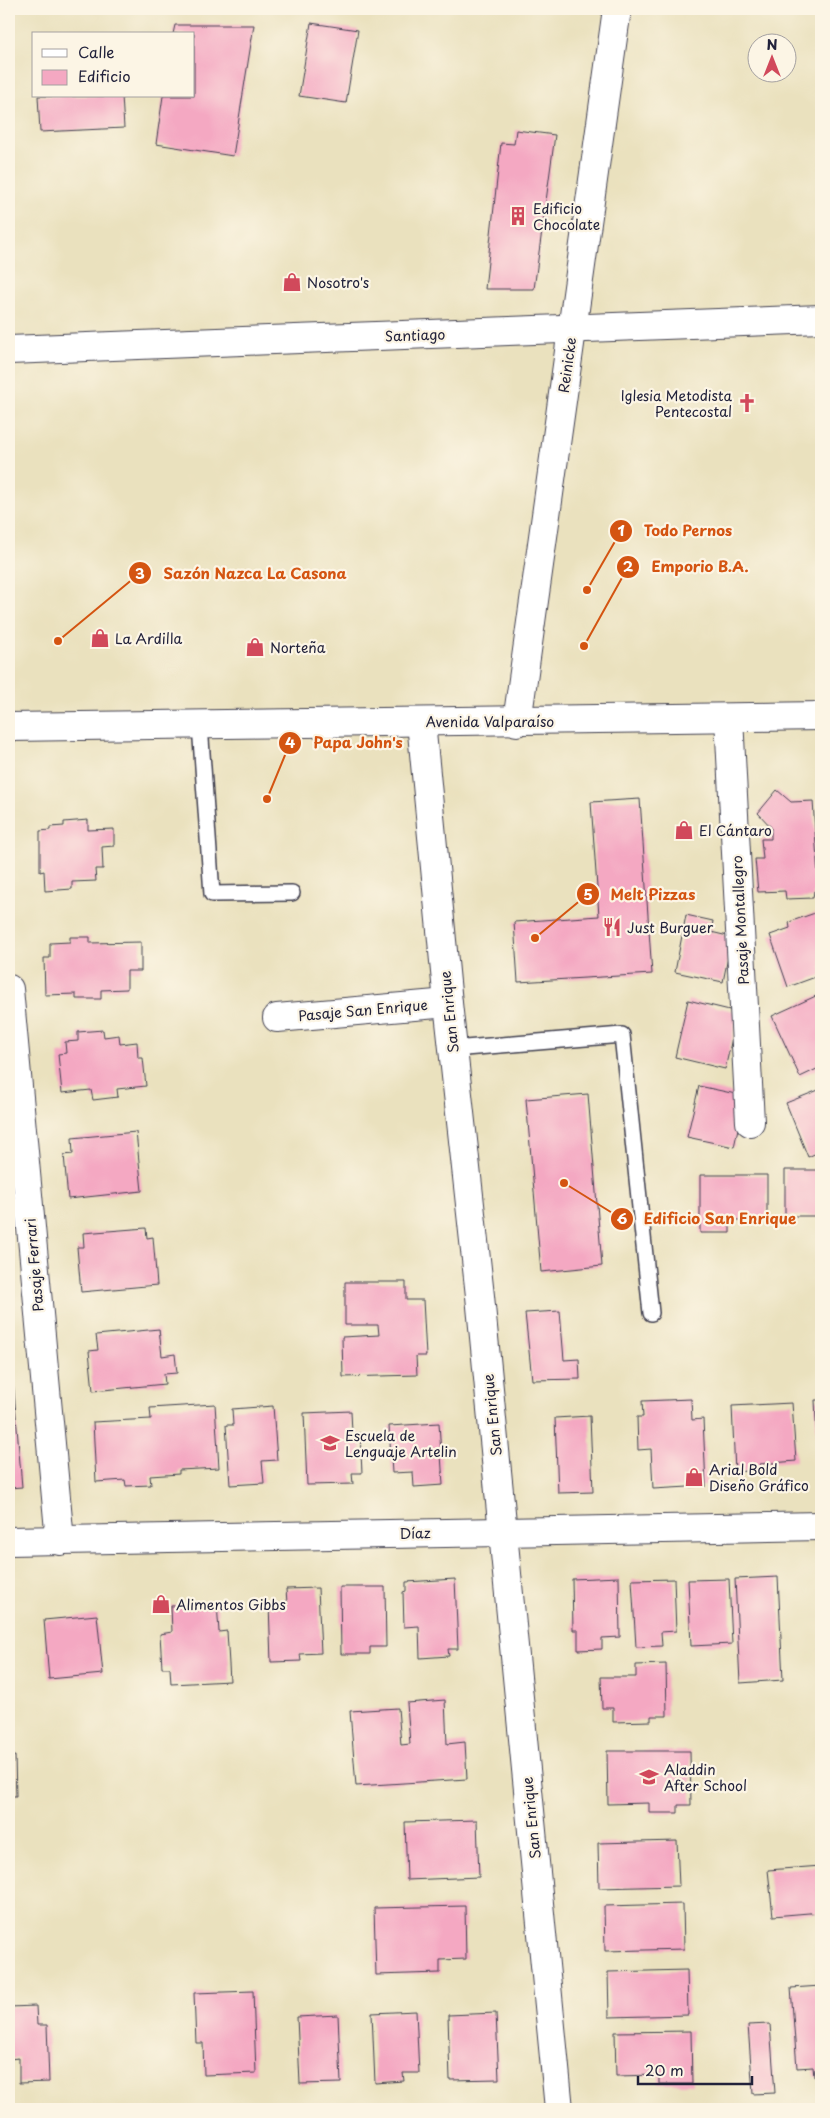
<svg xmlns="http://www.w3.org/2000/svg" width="830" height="2118" font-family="'Playpen Sans',sans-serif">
<rect width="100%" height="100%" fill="#fcf5e5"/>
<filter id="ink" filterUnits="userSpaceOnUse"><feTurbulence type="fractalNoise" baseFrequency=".02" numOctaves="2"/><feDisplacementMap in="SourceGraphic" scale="10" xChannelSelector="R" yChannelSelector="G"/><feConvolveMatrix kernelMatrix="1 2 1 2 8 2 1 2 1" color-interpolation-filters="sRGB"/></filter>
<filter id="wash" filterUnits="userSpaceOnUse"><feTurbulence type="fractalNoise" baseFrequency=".0096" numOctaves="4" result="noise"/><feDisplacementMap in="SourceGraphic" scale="20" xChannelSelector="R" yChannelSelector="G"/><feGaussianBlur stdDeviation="1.12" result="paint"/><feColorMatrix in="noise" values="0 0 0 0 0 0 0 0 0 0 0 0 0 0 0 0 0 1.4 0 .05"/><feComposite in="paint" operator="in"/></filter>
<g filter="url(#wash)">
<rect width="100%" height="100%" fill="#eae1be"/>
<g id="blocks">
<g fill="#f4a8c2">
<polygon points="311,23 358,30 346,103 299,96"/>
<polygon points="175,25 254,25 233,156 156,144 163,96 194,96 194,34 173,34"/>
<polygon points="38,96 122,96 124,128 40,132"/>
<polygon points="516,130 555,135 534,289 485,289 501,143 514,144"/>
<polygon points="777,790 791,802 813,801 819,891 814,891 813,898 786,899 785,891 758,892 755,859 763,859 761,839 771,839 771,827 758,813"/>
<polygon points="640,799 652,974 518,982 514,922 599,916 591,802"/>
<polygon points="88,820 88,830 114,829 114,846 102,847 103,869 95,869 96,881 72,882 72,889 45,891 44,871 40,872 40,831 50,830 50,827 64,826 64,822"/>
<polygon points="815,913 821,931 821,975 788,987 770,935 790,928 789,922"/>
<polygon points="686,915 713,921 711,932 732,937 723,982 675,972"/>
<polygon points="70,937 90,937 90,943 141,942 141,971 127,971 127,989 101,990 101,999 76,999 76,994 45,995 44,958 50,958 50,943 70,942"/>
<polygon points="818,995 821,1002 821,1067 800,1077 772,1016"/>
<polygon points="688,1000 738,1012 725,1069 675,1057"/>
<polygon points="103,1030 104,1037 119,1035 120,1044 137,1042 138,1058 143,1058 146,1086 117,1089 118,1097 93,1100 91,1090 62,1093 58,1054 66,1053 65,1042 78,1041 78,1032"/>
<polygon points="699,1086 745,1096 734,1147 687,1137"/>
<polygon points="821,1089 821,1151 808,1157 786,1103"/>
<polygon points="588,1094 602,1266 541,1272 526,1099"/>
<polygon points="136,1132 142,1191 68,1199 64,1155 73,1154 72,1138"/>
<rect x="785" y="1170" width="36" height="46"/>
<polygon points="700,1175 767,1175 767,1220 730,1220 730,1233 700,1233"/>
<polygon points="146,1228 147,1238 153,1237 157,1285 81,1292 77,1247 84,1247 83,1233"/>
<polygon points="345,1282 406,1282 406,1300 423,1300 426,1356 416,1356 417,1375 343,1377 342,1337 379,1335 378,1325 345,1325"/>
<polygon points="560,1311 564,1360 579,1359 580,1379 532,1380 525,1313"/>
<polygon points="159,1329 162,1356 175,1354 177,1373 164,1374 165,1384 93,1391 89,1351 98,1350 96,1335"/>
<polygon points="12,1368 22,1487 9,1488 9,1369"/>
<polygon points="691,1399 692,1420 703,1419 706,1486 653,1489 651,1449 638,1450 637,1417 643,1417 642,1401"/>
<polygon points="815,1400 821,1400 821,1480 819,1480"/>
<polygon points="792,1403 796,1461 760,1464 760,1470 735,1472 732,1406"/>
<polygon points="215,1404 219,1468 179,1470 179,1474 150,1476 151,1485 126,1486 125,1480 96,1482 93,1422 151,1419 150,1408"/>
<polygon points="273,1406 277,1460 262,1461 264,1483 230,1485 226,1425 233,1425 232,1409"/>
<polygon points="351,1411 352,1433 360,1433 362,1473 352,1473 353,1484 307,1485 304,1413"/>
<polygon points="590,1416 593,1492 558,1493 555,1418"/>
<polygon points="439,1423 443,1485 414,1487 413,1472 392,1473 389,1426"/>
<polygon points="619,1577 620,1637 602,1638 602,1649 578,1650 578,1630 573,1630 572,1579"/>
<polygon points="778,1577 783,1680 740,1683 735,1579"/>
<polygon points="455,1579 458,1649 448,1649 449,1656 420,1658 419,1626 404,1627 403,1592 406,1591 406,1582"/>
<polygon points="674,1579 676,1631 661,1632 662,1646 636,1647 632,1580"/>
<polygon points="729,1579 732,1644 691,1646 688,1580"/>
<polygon points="340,1587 385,1587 386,1647 370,1647 370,1654 341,1654"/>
<polygon points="318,1588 321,1653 300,1654 301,1661 271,1662 269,1604 287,1603 286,1589"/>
<polygon points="217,1603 219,1632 227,1631 230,1681 171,1684 170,1668 162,1668 160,1634 172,1632 171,1606"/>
<polygon points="97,1615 103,1674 49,1679 44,1620"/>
<polygon points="9,1662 12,1691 9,1691"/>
<polygon points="666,1664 667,1716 651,1716 651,1721 613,1722 613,1708 602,1708 601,1677 636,1677 636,1665"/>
<polygon points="445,1700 447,1744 465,1742 467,1779 356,1786 350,1711 398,1708 401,1745 410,1744 407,1703"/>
<polygon points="607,1751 690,1751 691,1805 678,1805 678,1813 649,1813 649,1803 608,1804"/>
<polygon points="15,1756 16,1796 9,1796 9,1757"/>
<polygon points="477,1820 479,1877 407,1880 405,1822"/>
<polygon points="677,1841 679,1886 599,1888 598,1843"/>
<polygon points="821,1866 821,1912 773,1916 768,1870"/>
<polygon points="683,1904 684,1949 605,1951 604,1906"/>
<polygon points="465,1906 466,1959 440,1960 440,1973 376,1975 374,1908"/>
<polygon points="687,1970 688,2015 609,2017 608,1972"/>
<polygon points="821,1986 821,2076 814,2077 813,2067 797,2068 791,1988"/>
<polygon points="253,1991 256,2073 204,2075 203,2043 196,2043 194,1993"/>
<polygon points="36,2006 37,2025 47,2025 49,2082 19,2083 19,2058 9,2059 9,2007"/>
<polygon points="416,2011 419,2073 403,2073 404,2081 375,2083 372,2013"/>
<polygon points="496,2013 499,2079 450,2080 448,2015"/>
<polygon points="338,2015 341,2083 300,2084 297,2017"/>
<polygon points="770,2024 775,2093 753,2094 748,2025"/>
<polygon points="691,2031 692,2084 659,2084 659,2075 616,2076 615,2032"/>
</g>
</g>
</g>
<g filter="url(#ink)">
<use href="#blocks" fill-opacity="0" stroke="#403f4f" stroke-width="1"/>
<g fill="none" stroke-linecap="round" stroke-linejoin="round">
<g stroke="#403f4f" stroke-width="18">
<g id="service">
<polyline points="200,725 212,894 292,893"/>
<polyline points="453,1049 622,1035 651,1313"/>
</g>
</g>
<g stroke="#403f4f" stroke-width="30">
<g id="minor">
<polyline points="729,718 750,1122"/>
<polyline points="9,989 60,1541"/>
<polyline points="277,1018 448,1003"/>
</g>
</g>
<g stroke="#403f4f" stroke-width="30">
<g id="tertiary">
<polyline points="9,350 821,319"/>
<polyline points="421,722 448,1003 480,1296 559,2109"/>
<polyline points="517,722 617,9"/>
<polyline points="9,1541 821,1526"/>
</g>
</g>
<g stroke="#403f4f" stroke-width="30">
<polyline id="primary" points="9,727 821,716"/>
</g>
<use href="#service" stroke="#fff" stroke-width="15"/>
<use href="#minor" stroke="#fff" stroke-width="28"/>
<use href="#tertiary" stroke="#fff" stroke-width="28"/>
<use href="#primary" stroke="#fff" stroke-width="28"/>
</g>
</g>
<defs>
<g id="building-bare" transform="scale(1.5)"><path d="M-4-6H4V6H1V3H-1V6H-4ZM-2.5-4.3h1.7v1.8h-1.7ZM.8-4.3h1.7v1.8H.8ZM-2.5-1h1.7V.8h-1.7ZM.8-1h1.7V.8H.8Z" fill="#d1495b" stroke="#fcf5e5" stroke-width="2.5" paint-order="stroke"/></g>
<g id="shop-bare" transform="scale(1.5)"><path d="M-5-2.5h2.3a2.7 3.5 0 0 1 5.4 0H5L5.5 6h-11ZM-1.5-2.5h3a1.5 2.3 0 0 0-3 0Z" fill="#d1495b" stroke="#fcf5e5" stroke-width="2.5" paint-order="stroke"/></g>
<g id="church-bare" transform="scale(1.5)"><path d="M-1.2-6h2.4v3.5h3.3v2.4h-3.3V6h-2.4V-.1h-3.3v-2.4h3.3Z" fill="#d1495b" stroke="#fcf5e5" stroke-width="2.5" paint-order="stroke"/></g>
<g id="restaurant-bare" transform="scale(1.5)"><path d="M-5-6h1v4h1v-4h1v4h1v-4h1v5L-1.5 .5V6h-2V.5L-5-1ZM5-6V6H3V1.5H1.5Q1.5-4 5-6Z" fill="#d1495b" stroke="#fcf5e5" stroke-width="2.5" paint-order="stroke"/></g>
<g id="school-bare" transform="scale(1.5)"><path d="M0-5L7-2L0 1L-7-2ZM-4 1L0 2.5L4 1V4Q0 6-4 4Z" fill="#d1495b" stroke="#fcf5e5" stroke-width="2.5" paint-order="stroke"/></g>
</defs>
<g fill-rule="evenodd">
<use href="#building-bare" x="518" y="216"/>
<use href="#shop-bare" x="292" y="282"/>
<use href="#church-bare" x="747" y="403"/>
<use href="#shop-bare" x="100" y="638"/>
<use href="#shop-bare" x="255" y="647"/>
<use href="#shop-bare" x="684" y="830"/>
<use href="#restaurant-bare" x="612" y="927"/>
<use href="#school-bare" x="330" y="1443"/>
<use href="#shop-bare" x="694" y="1477"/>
<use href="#shop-bare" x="161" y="1604"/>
<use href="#school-bare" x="649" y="1777"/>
</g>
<g text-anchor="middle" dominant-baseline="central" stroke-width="4.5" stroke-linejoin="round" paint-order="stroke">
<g font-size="14" fill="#22223b" stroke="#fcf5e5" text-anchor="start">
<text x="533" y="208">Edificio<tspan x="533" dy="16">Chocolate</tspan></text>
<text x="307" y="282">Nosotro's</text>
<text x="732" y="395" text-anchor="end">Iglesia Metodista<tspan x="732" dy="16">Pentecostal</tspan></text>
<text x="115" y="638">La Ardilla</text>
<text x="270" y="647">Norteña</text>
<text x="699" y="830">El Cántaro</text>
<text x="627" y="927">Just Burguer</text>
<text x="345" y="1435">Escuela de<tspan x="345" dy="16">Lenguaje Artelin</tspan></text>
<text x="709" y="1469">Arial Bold<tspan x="709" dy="16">Diseño Gráfico</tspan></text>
<text x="176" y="1604">Alimentos Gibbs</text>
<text x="664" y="1769">Aladdin<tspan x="664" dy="16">After School</tspan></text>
</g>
<g font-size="14" fill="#22223b" stroke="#fcf5e5">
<text transform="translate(415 335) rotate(-2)">Santiago</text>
<text transform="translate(567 365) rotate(-82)">Reinicke</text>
<text x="490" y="721">Avenida Valparaíso</text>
<text transform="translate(740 920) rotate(-93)">Pasaje Montallegro</text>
<text transform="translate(363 1010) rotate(-5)">Pasaje San Enrique</text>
<text transform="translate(449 1012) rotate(-96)">San Enrique</text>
<text transform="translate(34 1265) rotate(-95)">Pasaje Ferrari</text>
<text transform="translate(492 1415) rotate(-96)">San Enrique</text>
<text transform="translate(415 1533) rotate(-1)">Díaz</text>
<text transform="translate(531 1818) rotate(-96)">San Enrique</text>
</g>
</g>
<path fill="none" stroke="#d45411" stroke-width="2" d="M587 590L621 531M584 646L628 567M58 641L140 573M267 799L290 743M535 938L588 894M564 1183L622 1219"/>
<g fill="#d45411" stroke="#fcf5e5" stroke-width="2">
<circle cx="587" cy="590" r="5"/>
<circle cx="584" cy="646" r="5"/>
<circle cx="58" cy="641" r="5"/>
<circle cx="267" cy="799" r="5"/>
<circle cx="535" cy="938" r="5"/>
<circle cx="564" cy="1183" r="5"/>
<circle cx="621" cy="531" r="12"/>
<circle cx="628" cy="567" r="12"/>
<circle cx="140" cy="573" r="12"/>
<circle cx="290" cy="743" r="12"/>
<circle cx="588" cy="894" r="12"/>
<circle cx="622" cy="1219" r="12"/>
</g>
<g font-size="15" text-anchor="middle" font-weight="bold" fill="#fff">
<text x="621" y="536">1</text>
<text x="628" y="572">2</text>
<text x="140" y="579">3</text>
<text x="290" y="748">4</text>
<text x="588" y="900">5</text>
<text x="622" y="1224">6</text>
</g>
<g font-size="15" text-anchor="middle" font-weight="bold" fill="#d45411" stroke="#fcf5e5" stroke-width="4.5" stroke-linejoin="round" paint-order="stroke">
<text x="688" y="536">Todo Pernos</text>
<text x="700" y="572">Emporio B.A.</text>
<text x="255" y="579">Sazón Nazca La Casona</text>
<text x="358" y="748">Papa John's</text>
<text x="653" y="900">Melt Pizzas</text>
<text x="720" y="1224">Edificio San Enrique</text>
</g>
<rect width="830" height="2118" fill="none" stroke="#fcf5e5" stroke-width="30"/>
<rect x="32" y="32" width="162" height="65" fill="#fcf5e5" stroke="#a5a1a1"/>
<rect x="42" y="49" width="25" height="8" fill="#ffffff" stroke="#a5a1a1"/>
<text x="78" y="58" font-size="15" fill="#22223b">Calle</text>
<rect x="42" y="70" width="25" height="15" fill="#f4a8c2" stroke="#a5a1a1"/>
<text x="78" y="82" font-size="15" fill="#22223b">Edificio</text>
<g transform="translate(772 58)"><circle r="24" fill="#fcf5e5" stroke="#a5a1a1"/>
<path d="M0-4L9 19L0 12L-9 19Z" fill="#d1495b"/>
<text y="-8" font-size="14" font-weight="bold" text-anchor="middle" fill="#22223b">N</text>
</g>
<path d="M638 2076v8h114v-8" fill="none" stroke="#22223b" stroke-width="2.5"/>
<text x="645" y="2076" font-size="15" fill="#22223b" stroke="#fcf5e5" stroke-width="4" paint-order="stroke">20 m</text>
</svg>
